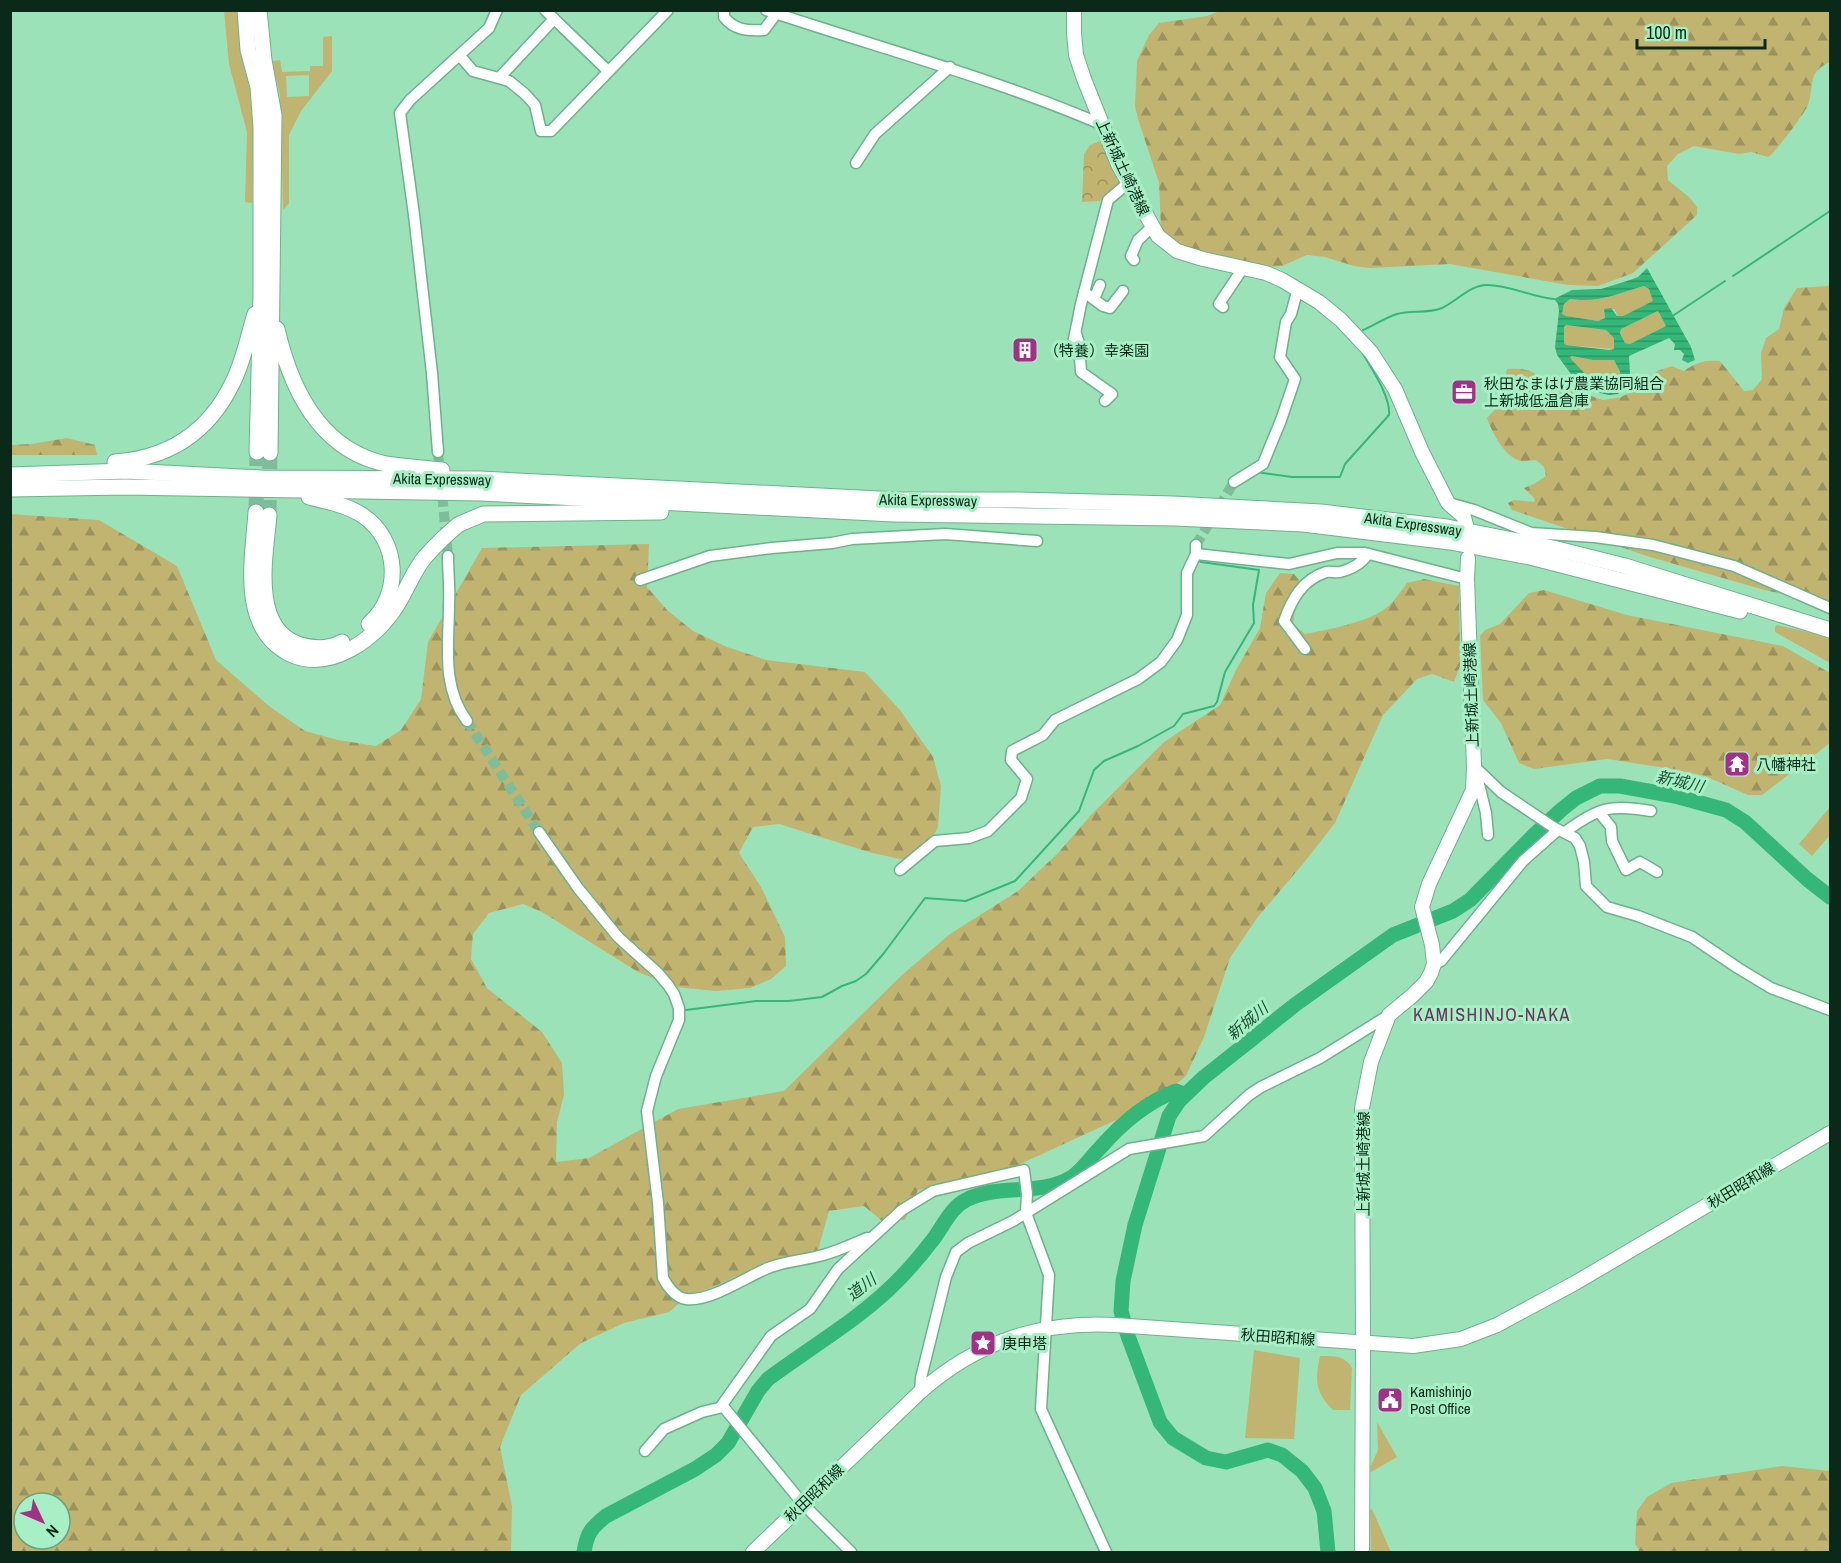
<svg xmlns="http://www.w3.org/2000/svg" width="1841" height="1563" font-family="'Archivo Narrow','Noto Sans JP',sans-serif">
<defs>
<pattern id="forest-firs" width="22" height="20" patternUnits="userSpaceOnUse" patternTransform="scale(1.5)"><rect width="22" height="20" fill="#c1b471"/><path d="M5 1l3.5 6h-7zM16 11l3.5 6h-7z" fill="#9b925c"/></pattern>
<pattern id="park-crowns" width="20" height="18" patternUnits="userSpaceOnUse" patternTransform="scale(1.5)"><rect width="20" height="18" fill="#c1b471"/><path d="M2 6a3 3 0 1 1 6 0M12 15a3 3 0 1 1 6 0" fill="none" stroke="#9b925c"/></pattern>
<pattern id="water-rules" width="6" height="5" patternUnits="userSpaceOnUse" patternTransform="scale(1.5)"><rect width="6" height="5" fill="#35b77a"/><path d="M0 2.5h6" fill="none" stroke="#2b9563"/></pattern>
</defs>
<rect width="100%" height="100%" fill="#9be2b9"/>
<g fill="#c1b471" fill-rule="evenodd">
<polygon points="224,11 241,11 254,113 252,203 245,202 247,132 229,64"/>
<path d="M332,36V71L301,111L289,135V203L283,210L280,95L272,61L280,60L282,72L310,71V66H323V37ZM309,75V96L287,97L286,76Z"/>
<path d="M1644,286L1649,289L1654,301L1623,316H1618L1614,309L1604,312L1605,318L1598,321L1565,316L1562,314L1564,304L1570,299C1600,303 1616,294 1644,286Z"/>
<polygon points="1658,311 1666,326 1630,344 1625,343 1620,332 1621,329"/>
<polygon points="1566,325 1606,330 1614,338 1614,349 1566,345 1564,343 1564,327"/>
<path d="M1572,356L1593,360L1614,359L1621,376L1619,379C1599,391 1582,373 1570,357Z"/>
<polygon points="1777,625 1830,637 1830,663 1775,632 1775,627"/>
<polygon points="1830,807 1830,835 1812,856 1799,844"/>
<polygon points="1254,1350 1300,1358 1294,1439 1245,1438"/>
<path d="M1320,1356C1333,1356 1345,1355 1352,1368L1350,1410H1333C1315,1392 1315,1380 1320,1356Z"/>
<polygon points="1377,1422 1397,1457 1371,1472 1370,1468 1378,1450"/>
<polygon points="1372,1509 1391,1552 1372,1552 1371,1551 1370,1510"/>
</g>
<g fill="url(#forest-firs)" fill-rule="evenodd">
<path d="M1220,11H1830V62C1806,73 1815,85 1808,105C1805,113 1774,154 1768,157L1751,152L1739,154L1694,146L1678,154L1667,166L1668,180L1690,198L1697,207V215L1633,273L1598,286L1568,285L1450,264L1370,268L1354,266L1325,257L1307,255L1282,266L1266,267L1184,246L1172,239L1161,228L1159,183L1138,119L1135,106L1137,61L1149,35L1159,23L1207,16Z"/>
<path d="M1830,282V601L1768,591L1650,557L1512,510L1508,503L1514,500L1534,502L1535,499L1524,488L1534,484L1546,476L1544,467L1536,460C1532,460 1525,462 1521,461C1504,457 1492,432 1487,418L1500,404L1507,369C1531,367 1538,374 1556,391L1573,390L1603,400L1621,397L1638,389L1657,371L1672,366L1684,371C1697,362 1704,360 1720,361L1744,391L1753,390L1762,379L1761,353L1766,338L1779,329L1784,308L1797,288L1828,286Z"/>
<polygon points="67,438 95,445 97,455 11,455 11,445 31,444"/>
<path d="M10,514L99,520L177,566L216,660L269,706L305,731L338,740L376,746L401,730L421,699L428,642L482,548L649,544L647,587L667,610L693,631L727,647L766,660L865,672L900,710L933,757L941,786L938,827L926,851L905,860L872,853L779,824L753,827L739,853L761,887L785,937L786,966L771,979L750,988L716,991L676,987L638,972L542,912L523,904L489,913L473,934L471,959L487,988L542,1032L562,1063L564,1095L557,1122L556,1162L589,1158L678,1109L784,1091L902,975L950,934L1018,891L1058,853L1092,814L1164,742L1220,705L1236,670L1260,628L1266,593L1280,573L1294,574L1299,580L1293,624L1305,634C1327,630 1369,622 1386,608C1394,602 1401,591 1407,583L1424,579L1459,586L1460,666L1454,682L1432,674L1417,679L1383,715L1335,823L1302,865L1257,918L1230,958L1204,1037L1186,1076L1153,1103L1016,1166L955,1184L918,1190L905,1220H881L864,1206L829,1211L818,1250L770,1261L706,1290L690,1294L669,1312L624,1323L581,1343L521,1395L500,1447L512,1506L511,1552H11ZM24,1503H60V1539H24Z"/>
<polygon points="1544,590 1627,615 1783,646 1830,673 1830,743 1762,795 1748,795 1705,776 1672,769 1607,759 1534,769 1519,763 1501,723 1483,700 1480,636 1485,630 1500,624 1529,593"/>
<polygon points="1782,1466 1830,1471 1830,1552 1640,1552 1635,1544 1637,1511 1647,1497 1671,1483"/>
</g>
<polygon fill="url(#park-crowns)" points="1103,140 1122,181 1100,201 1082,202 1084,154 1090,145"/>
<path fill="url(#water-rules)" fill-rule="evenodd" d="M1647,268L1691,347L1695,360L1688,363L1682,360L1684,354L1680,350H1674L1675,344L1669,338L1629,356L1630,374L1639,380L1623,388L1618,394L1609,395L1582,389L1557,355L1555,347L1559,311L1558,304L1554,299L1572,290L1601,289L1630,280L1638,277ZM1644,286L1649,289L1653,301L1623,316H1617L1611,308L1604,309L1605,318L1598,321L1566,316L1562,314L1564,304L1570,299C1600,303 1616,294 1644,286ZM1658,311L1666,326L1630,344L1625,343L1620,333L1621,329ZM1566,325L1606,330L1614,338V349L1609,350L1566,345L1564,343V327ZM1572,356L1593,360H1614L1620,372L1619,379C1599,391 1585,374 1572,360L1570,357Z"/>
<g fill="none" stroke-linecap="round" stroke-linejoin="round">
<g stroke="#35b77a" stroke-width="2">
<polyline points="1733,276 1830,211"/>
<polyline points="1674,315 1725,281"/>
<path d="M1363,330C1374,325 1385,318 1397,314C1411,310 1428,314 1442,308C1457,301 1470,285 1487,285C1510,285 1531,297 1554,299"/>
<path d="M1256,472L1292,477H1340L1345,464L1389,415C1391,397 1371,368 1362,352"/>
<polyline points="686,1010 756,1001 789,1001 822,997 842,986 856,981 866,974 884,953 925,898 966,901 1015,881 1079,811 1094,770 1104,761 1138,746 1174,726 1183,714 1214,706 1217,702 1225,672 1254,623 1253,605 1259,570 1201,562 1198,560"/>
</g>
<g stroke="#35b77a" stroke-width="15">
<path d="M584,1552C587,1533 591,1528 606,1516L695,1469L716,1455L728,1443L758,1391L768,1379C808,1349 853,1323 889,1289C904,1275 918,1259 931,1242C942,1229 950,1208 966,1200C998,1183 1040,1197 1072,1177C1083,1170 1090,1158 1100,1148C1120,1125 1147,1102 1176,1091L1184,1094"/>
<polyline points="1328,1552 1324,1511 1315,1488 1302,1471 1282,1455 1268,1450 1226,1462 1206,1458 1173,1438 1160,1422 1128,1336 1121,1311 1123,1281 1135,1225 1169,1116 1179,1101 1203,1078 1296,1004 1393,935 1453,911 1470,900 1533,836 1561,810 1576,798 1600,786 1620,786 1675,796 1726,810 1745,822 1807,879 1830,897"/>
</g>
<g stroke="#7ebd99" stroke-width="10" stroke-dasharray="10 5" stroke-linecap="butt">
<polyline points="438,452 448,556"/>
<polyline points="1196,545 1234,482"/>
<polyline points="467,721 539,832"/>
</g>
<g stroke="#7ebd99" stroke-width="15" stroke-dasharray="15 8" stroke-linecap="butt">
<polyline points="256,512 257,452"/>
<polyline points="269,515 270,453"/>
</g>
<g stroke="#6cb28b" stroke-width="13">
<g id="minor">
<polyline points="545,10 608,71"/>
<path d="M724,10V17C734,30 747,31 764,30L776,14"/>
<path d="M766,10C879,48 994,78 1103,125"/>
<polyline points="460,56 473,71 509,81 525,94 535,105 541,131 551,131 668,10"/>
<polyline points="500,77 554,19"/>
<polyline points="856,163 875,134 950,67"/>
<polyline points="1134,260 1131,256 1138,240 1152,227"/>
<polyline points="1084,292 1103,306 1110,308 1123,291"/>
<polyline points="1094,299 1100,285"/>
<polyline points="1223,307 1219,304 1243,268"/>
<polyline points="1076,334 1079,343 1081,372 1112,394 1105,401"/>
<polyline points="1073,344 1081,304 1108,200 1128,183"/>
<polyline points="438,452 432,373 414,215 400,113 410,100 489,28 497,10"/>
<polyline points="1234,482 1263,464 1281,420 1295,379 1280,357 1286,322 1291,314 1298,288"/>
<polyline points="1449,503 1474,510 1531,533 1595,537 1653,545 1734,566 1830,608"/>
<polyline points="1196,554 1289,564 1337,553 1365,553 1467,579"/>
<path d="M448,556C448,572 450,588 449,603C449,644 441,687 467,721"/>
<polyline points="640,580 710,556 772,548 832,543 852,539 945,534 1037,541"/>
<path d="M1305,649L1284,621C1292,599 1302,580 1326,572C1331,571 1336,573 1340,572C1352,569 1362,563 1368,554"/>
<polyline points="1474,766 1501,792 1553,827 1575,838 1580,846 1584,862 1586,886 1607,907 1638,916 1692,937 1738,968 1771,988 1830,1010"/>
<polyline points="1476,772 1486,813 1488,835"/>
<polyline points="1599,812 1611,827 1612,841 1626,870 1640,862 1657,872"/>
<path d="M539,832L578,888L618,937L658,973L668,985L674,994L679,1008V1020L656,1076L647,1111L658,1203L663,1278C667,1286 676,1298 686,1299C710,1302 746,1277 768,1268C785,1261 806,1260 823,1255C838,1251 853,1244 867,1238"/>
<path d="M1565,832C1599,807 1611,804 1651,811"/>
<polyline points="900,870 935,841 969,838 988,831 1021,798 1027,779 1011,760 1012,751 1043,735 1055,720 1138,679 1161,662 1177,640 1187,615 1187,573 1196,554 1196,545"/>
<polyline points="1434,964 1441,961 1523,861 1558,830"/>
<polyline points="920,1392 921,1378 946,1277 956,1252 968,1243 1013,1221 1129,1149 1204,1136 1249,1095 1261,1087 1320,1058 1389,1015"/>
<polyline points="645,1451 664,1429 702,1412 723,1407"/>
<polyline points="851,1552 803,1504 722,1405 771,1336 810,1309 838,1269 902,1210 933,1191 1024,1170 1027,1194 1026,1213 1049,1275 1041,1409 1106,1552"/>
</g>
</g>
<g stroke="#6cb28b" stroke-width="16">
<g id="major">
<polyline points="1074,10 1074,33 1076,55 1084,79 1118,164 1158,236 1177,251 1203,259 1266,273 1282,280 1319,302 1341,320 1371,352 1395,389 1422,452 1448,503 1464,517 1466,525"/>
<path d="M753,1552L920,1392C977,1342 1039,1321 1115,1325L1413,1346L1461,1339L1497,1325L1575,1283L1830,1133"/>
<polyline points="1362,1552 1363,1343 1362,1108 1371,1062 1389,1015 1413,995 1426,982 1431,973 1434,964 1432,945 1422,907 1429,884 1473,790 1474,766 1467,579 1468,558"/>
</g>
</g>
<g stroke="#6cb28b" stroke-width="17">
<g id="highway">
<polyline points="245,10 248,50 258,87 261,128 261,295 257,452"/>
<polyline points="259,10 264,60 274,115 270,453"/>
<path d="M277,329C291,390 320,450 386,464C404,467 423,468 442,470"/>
<path d="M115,462C169,458 208,433 232,384C243,363 248,337 255,314"/>
<polyline points="10,475 126,471 262,478 480,479 899,500 1019,500 1173,504 1321,512 1447,527 1553,548 1625,566 1830,630"/>
<polyline points="10,489 125,487 481,493 893,514 1175,518 1303,524 1450,542 1530,557 1740,611"/>
<path d="M309,497C326,501 346,505 362,515C400,540 402,595 369,624"/>
<path d="M256,512C253,559 238,628 290,654C330,673 377,638 397,605C407,590 413,571 425,557C434,547 447,534 458,525C465,521 475,518 483,514L661,512"/>
<path d="M269,515C266,553 250,627 298,644C313,649 327,650 342,642"/>
</g>
</g>
<use href="#minor" stroke="#fff" stroke-width="10"/>
<use href="#major" stroke="#fff" stroke-width="14"/>
<use href="#highway" stroke="#fff" stroke-width="15"/>
</g>
<defs>
<g id="building-square" transform="scale(1.35)"><rect x="-9" y="-9" width="18" height="18" rx="4" fill="#a32f89" stroke="#a7efc5"/><path d="M-4-6H4V6H1V3H-1V6H-4ZM-2.5-4.3h1.7v1.8h-1.7ZM.8-4.3h1.7v1.8H.8ZM-2.5-1h1.7V.8h-1.7ZM.8-1h1.7V.8H.8Z" fill="#fff"/></g>
<g id="office-square" transform="scale(1.35)"><rect x="-9" y="-9" width="18" height="18" rx="4" fill="#a32f89" stroke="#a7efc5"/><path d="M-6-3h4V-5.5h4V-3h4V5H-6ZM-1-4.5V-3h2v-1.5ZM-6 0V1H6V0Z" fill="#fff"/></g>
<g id="temple-square" transform="scale(1.35)"><rect x="-9" y="-9" width="18" height="18" rx="4" fill="#a32f89" stroke="#a7efc5"/><path d="M0-6L5-2H3V0L6.5 2.5H4V6H1.5V3h-3V6H-4V2.5H-6.5L-3 0V-2H-5Z" fill="#fff"/></g>
<g id="sight-square" transform="scale(1.35)"><rect x="-9" y="-9" width="18" height="18" rx="4" fill="#a32f89" stroke="#a7efc5"/><path d="M0-6L1.8-2.2L6-1.7L2.9 1.2L3.7 5.4L0 3.3L-3.7 5.4L-2.9 1.2L-6-1.7L-1.8-2.2Z" fill="#fff"/></g>
<g id="civic-square" transform="scale(1.35)"><rect x="-9" y="-9" width="18" height="18" rx="4" fill="#a32f89" stroke="#a7efc5"/><path d="M-.6-6.5H3V-4.5H.6V-3L4-1V1h2V6H-6V1h2V-1L-.6-3ZM-1.2 2.5V6h2.4V2.5Z" fill="#fff"/></g>
</defs>
<g fill-rule="evenodd">
<use href="#building-square" x="1025" y="350"/>
<use href="#office-square" x="1464" y="392"/>
<use href="#temple-square" x="1737" y="764"/>
<use href="#sight-square" x="983" y="1343"/>
<use href="#civic-square" x="1390" y="1400"/>
</g>
<g text-anchor="middle" dominant-baseline="central" stroke-width="6" stroke-linejoin="round" paint-order="stroke">
<g font-size="15" fill="#0b2919" stroke="#a7efc5">
<text transform="translate(1123 167) rotate(65)">上新城土崎港線</text>
<text transform="translate(442 479) rotate(1)">Akita Expressway</text>
<text transform="translate(928 500) rotate(1)">Akita Expressway</text>
<text transform="translate(1413 524) rotate(8)">Akita Expressway</text>
<text transform="translate(1471 695) rotate(-92)">上新城土崎港線</text>
<text transform="translate(1363 1164) rotate(-90)">上新城土崎港線</text>
<text transform="translate(1741 1185) rotate(-31)">秋田昭和線</text>
<text transform="translate(1278 1337) rotate(4)">秋田昭和線</text>
<text transform="translate(814 1493) rotate(-44)">秋田昭和線</text>
</g>
<g font-size="15" fill="#0b2919" stroke="#a7efc5" text-anchor="start">
<text x="1044" y="350">（特養）幸楽園</text>
<text x="1484" y="383">秋田なまはげ農業協同組合<tspan x="1484" dy="17">上新城低温倉庫</tspan></text>
<text x="1756" y="764">八幡神社</text>
<text x="1002" y="1343">庚申塔</text>
<text x="1410" y="1391">Kamishinjo<tspan x="1410" dy="17">Post Office</tspan></text>
</g>
<g font-size="16" font-style="italic" fill="#1e4f36" stroke="#a7efc5">
<text transform="translate(1680 781) rotate(13)">新城川</text>
<text transform="translate(1247 1021) rotate(-40)">新城川</text>
<text transform="translate(861 1287) rotate(-38)">道川</text>
</g>
<g font-size="18" letter-spacing="1.5" fill="#6e345f" stroke="#a7efc5">
<text x="1492" y="1014">KAMISHINJO-NAKA</text>
</g>
</g>
<rect width="1841" height="1563" fill="none" stroke="#0b2919" stroke-width="24"/>
<g transform="translate(42 1521) rotate(134)"><circle r="28" fill="#a7efc5" stroke="#69a080" stroke-width="1.5"/>
<path d="M0-4.5L10 22L0 15L-10 22Z" fill="#a32f89"/>
<text y="-9" font-size="16" font-weight="bold" text-anchor="middle" fill="#0b2919">N</text>
</g>
<path d="M1637 39v9h128v-9" fill="none" stroke="#0b2919" stroke-width="3"/>
<text x="1646" y="39" font-size="18" fill="#0b2919" stroke="#a7efc5" stroke-width="4.5" paint-order="stroke">100 m</text>
</svg>
